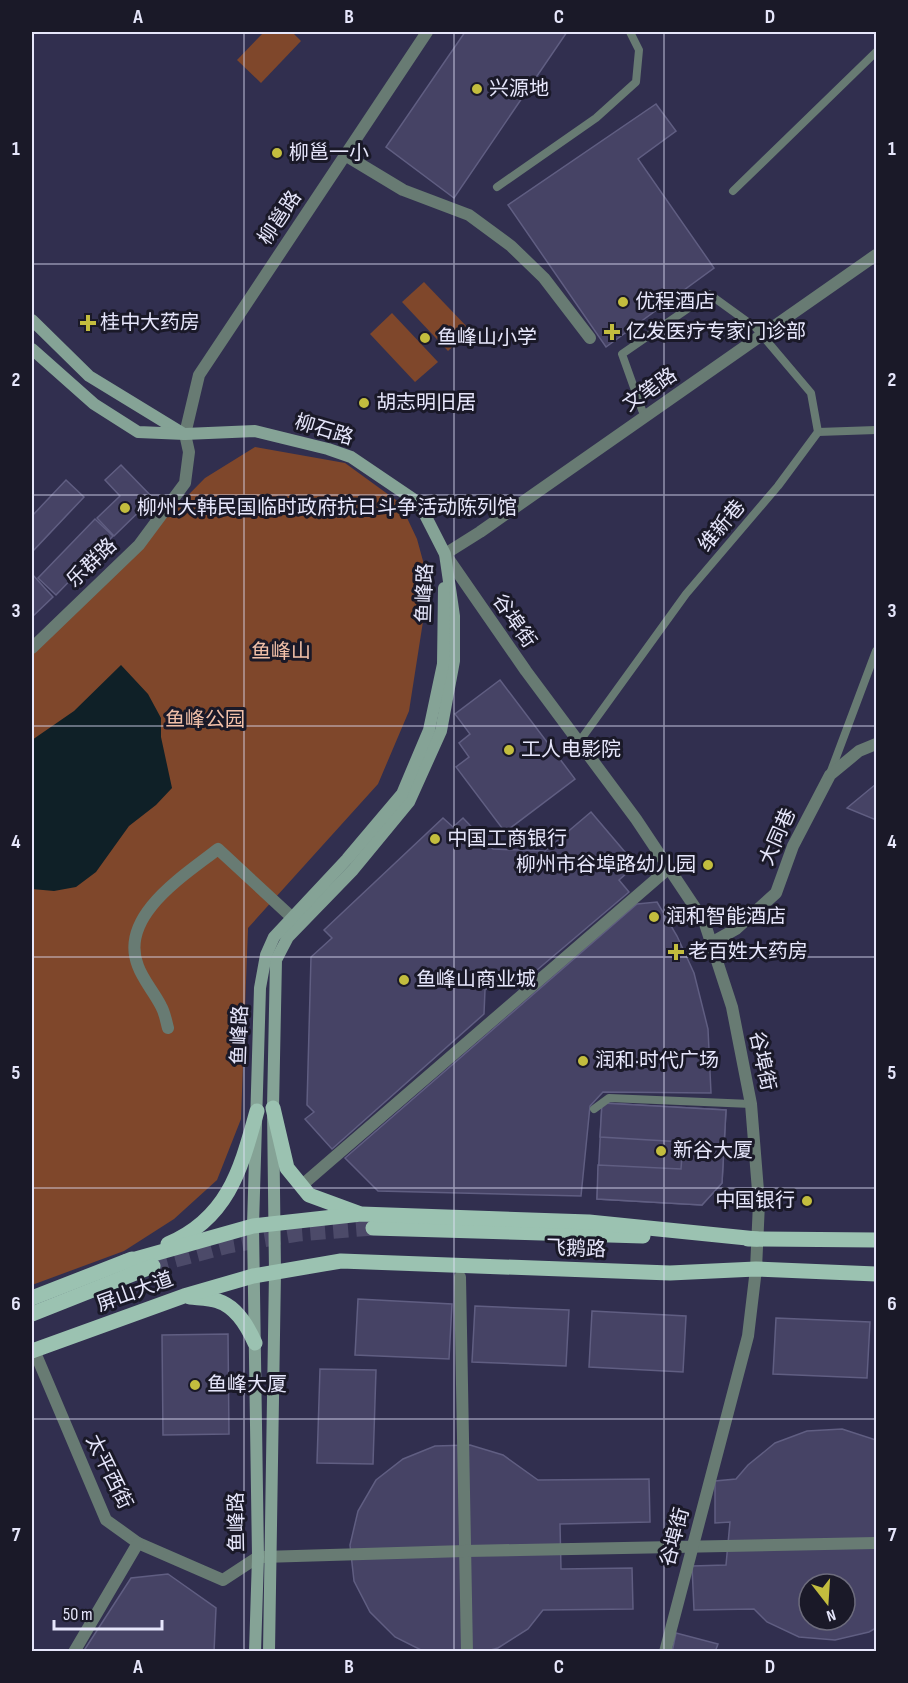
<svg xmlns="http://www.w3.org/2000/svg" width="908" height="1683" font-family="'Sofia Sans Condensed','Noto Sans SC',sans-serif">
<rect width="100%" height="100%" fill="#312f4f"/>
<g fill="#7f472b">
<polygon points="264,32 292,32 301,41 261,83 237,60"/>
<polygon points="424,282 470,330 448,351 402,302"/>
<polygon points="392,313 438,362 415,382 370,334"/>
<polygon points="255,447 345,463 400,503 417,539 429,583 409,711 378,784 248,928 241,1119 217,1180 174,1219 124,1251 32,1285 32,648 139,545 205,478"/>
</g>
<polygon fill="#0f2027" points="121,665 148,694 161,718 161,737 172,788 156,805 129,826 96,872 76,887 54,891 32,889 32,740 74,711"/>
<g fill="#464365" stroke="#605e82" stroke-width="1.5" fill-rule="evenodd">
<polygon points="465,32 567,32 454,198 386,147"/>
<polygon points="656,104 676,131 638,159 714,268 606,347 508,205"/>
<polygon points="121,465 153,498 114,536 97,518 120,496 105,480"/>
<polygon points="66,480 84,497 32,552 32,516"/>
<polygon points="95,519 113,536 56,595 38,578"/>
<polygon points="32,574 53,597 32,617"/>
<polygon points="500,680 575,779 505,832 456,767 469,757 459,743 470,734 455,714"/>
<polygon points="876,784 876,820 847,808"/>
<polygon points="591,812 636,865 619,880 629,892 524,981 499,979 485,990 484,1014 332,1149 305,1119 314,1112 307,1105 311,957 332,938 324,930 443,818 453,827 463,818 493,849 545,851"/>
<polygon points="657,902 677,936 694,973 708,1029 711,1093 603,1092 590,1106 581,1196 378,1191 345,1158 637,904"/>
<polygon points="602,1103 726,1110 722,1183 702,1205 597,1199"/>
<polygon points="602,1103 726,1110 722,1183 702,1205 597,1199 598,1165 681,1169 683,1142 600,1137"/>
<polygon points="358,1299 452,1304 449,1359 355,1355"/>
<polygon points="475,1306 569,1310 566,1366 472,1362"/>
<polygon points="592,1311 686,1316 683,1372 589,1367"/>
<polygon points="776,1318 870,1322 867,1378 773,1374"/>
<polygon points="228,1334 229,1434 163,1435 162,1335"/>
<polygon points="320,1369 376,1370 373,1464 317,1463"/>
<path d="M842,1429L876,1440V1628L869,1632L835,1640L799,1637L767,1622L754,1609L694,1610L692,1566L726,1565L730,1522L715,1523V1481L736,1479L748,1465L775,1443L807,1431ZM809,1584H845V1620H809Z"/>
<polygon points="470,1445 503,1455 538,1480 649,1479 650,1522 560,1524 561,1569 632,1568 633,1609 543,1610 528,1629 498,1648 483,1652 425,1652 395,1637 370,1612 354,1581 350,1545 358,1511 376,1480 403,1459 435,1446"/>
<polygon points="168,1574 216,1608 214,1652 83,1652 131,1578"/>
<polygon points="676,1633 718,1644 715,1652 672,1652"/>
</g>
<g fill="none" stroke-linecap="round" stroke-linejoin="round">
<polyline stroke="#4c4a69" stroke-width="15" stroke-dasharray="15 8" stroke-linecap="butt" points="153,1266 228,1246 298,1234 373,1228"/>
<g stroke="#687b73" stroke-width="8">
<polyline points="497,187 596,118 636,82 639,50 630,32"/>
<polyline points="733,191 876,52"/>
<polyline points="818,432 876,430"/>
<polyline points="579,742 686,594 778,486 818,432 811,393 756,328 709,294 622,354 642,410 646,416"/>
<polyline points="831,771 876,651"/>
<polyline points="594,1109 609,1098 751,1104"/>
</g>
<g stroke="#687b73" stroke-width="12">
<path d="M168,1028C166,1021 165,1013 161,1006C154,992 143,980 138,966C118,916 185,875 218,849L299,924"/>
<polyline points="301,1186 669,868"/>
<polyline points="460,1277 467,1652"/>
<polyline points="262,1557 465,1551 876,1543"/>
</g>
<g stroke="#687b73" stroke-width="12">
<polyline points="345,155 403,190 469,215 511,246 544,278 590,338"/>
<polyline points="32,648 139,545 185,483 189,452 185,434"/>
<polyline points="711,943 736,929 776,893 793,846 830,775 859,751 876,744"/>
<polyline points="34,1350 106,1520 138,1543 223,1580 258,1557"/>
<polyline points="74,1652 138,1543"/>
</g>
<g stroke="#687b73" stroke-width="12">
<polyline points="185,434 199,375 427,32"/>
<polyline points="665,1652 748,1336 756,1269 759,1203 751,1104 732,1007 704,921 636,819 526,671 445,554 480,532 876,255"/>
</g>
<g stroke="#85a396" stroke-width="12">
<polyline points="32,320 89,376 184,434"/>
<polyline points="32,349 94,404 138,432 185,434 255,431 328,449 351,457 419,503 445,554 454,616 454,661 441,731 409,802 353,870 288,937 276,960 273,1108 275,1272 269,1652"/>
<polyline points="255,1652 258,1557 253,1226 260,988 266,955 274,937 347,859 402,794 429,730 443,664 444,588"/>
</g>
<g stroke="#9bc2b1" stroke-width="15">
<polyline points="273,1108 287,1168 309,1195 358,1213"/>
<polyline points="373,1228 643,1236"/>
<polyline points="748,1239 876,1240"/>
<path d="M168,1244C229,1218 241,1168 257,1111"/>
<polyline points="125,1262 253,1226 361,1214 589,1222 757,1239"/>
<path d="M190,1297C199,1298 210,1298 218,1301C237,1307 248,1327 255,1343"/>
<polyline points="32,1298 132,1259"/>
<polyline points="32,1314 153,1266"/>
<polyline points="32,1351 184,1296 253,1276 341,1261 670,1273 756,1269 876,1274"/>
</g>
</g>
<path fill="none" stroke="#e6e6fb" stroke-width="1.5" stroke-opacity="0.55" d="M244,32V1652M454,32V1652M664,32V1652M32,264H876M32,495H876M32,726H876M32,957H876M32,1188H876M32,1419H876"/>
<g fill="#c3bd3e" stroke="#1a1928" stroke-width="2">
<circle cx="477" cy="89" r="6"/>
<circle cx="277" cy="153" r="6"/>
<circle cx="623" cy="302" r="6"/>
<path d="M85 314h6v6h6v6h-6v6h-6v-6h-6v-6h6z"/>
<path d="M609 323h6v6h6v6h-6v6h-6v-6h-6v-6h6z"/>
<circle cx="425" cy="338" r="6"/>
<circle cx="364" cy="403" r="6"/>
<circle cx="125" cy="508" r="6"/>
<circle cx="509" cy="750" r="6"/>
<circle cx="435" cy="839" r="6"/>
<circle cx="708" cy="865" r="6"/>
<circle cx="654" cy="917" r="6"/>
<path d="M673 943h6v6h6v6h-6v6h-6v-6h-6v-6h6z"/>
<circle cx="404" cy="980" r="6"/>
<circle cx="583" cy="1061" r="6"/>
<circle cx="661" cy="1151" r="6"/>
<circle cx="807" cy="1201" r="6"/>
<circle cx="195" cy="1385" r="6"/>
</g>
<g text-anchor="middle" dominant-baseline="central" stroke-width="6" stroke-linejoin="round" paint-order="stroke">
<g font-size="20" fill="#e6e6fb" stroke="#1a1928" text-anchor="start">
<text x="489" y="89">兴源地</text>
<text x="289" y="153">柳邕一小</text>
<text x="635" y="302">优程酒店</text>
<text x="100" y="323">桂中大药房</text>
<text x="626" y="332">亿发医疗专家门诊部</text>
<text x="437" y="338">鱼峰山小学</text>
<text x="376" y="403">胡志明旧居</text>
<text x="137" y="508">柳州大韩民国临时政府抗日斗争活动陈列馆</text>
<text x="521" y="750">工人电影院</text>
<text x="447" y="839">中国工商银行</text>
<text x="696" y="865" text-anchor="end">柳州市谷埠路幼儿园</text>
<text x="666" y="917">润和智能酒店</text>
<text x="688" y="952">老百姓大药房</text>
<text x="416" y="980">鱼峰山商业城</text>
<text x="595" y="1061">润和·时代广场</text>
<text x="673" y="1151">新谷大厦</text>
<text x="795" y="1201" text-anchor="end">中国银行</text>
<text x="207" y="1385">鱼峰大厦</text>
</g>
<g font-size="20" fill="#e6e6fb" stroke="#1a1928">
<text transform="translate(280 218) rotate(-56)">柳邕路</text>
<text transform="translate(650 390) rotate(-35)">文笔路</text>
<text transform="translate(324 430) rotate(17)">柳石路</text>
<text transform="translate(722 526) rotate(-50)">维新巷</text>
<text transform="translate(92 563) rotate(-44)">乐群路</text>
<text transform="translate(425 593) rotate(-88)">鱼峰路</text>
<text transform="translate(514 621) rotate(55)">谷埠街</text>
<text transform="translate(778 837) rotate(-66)">大同巷</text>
<text transform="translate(240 1035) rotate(-88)">鱼峰路</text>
<text transform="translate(762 1061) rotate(78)">谷埠街</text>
<text transform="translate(576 1249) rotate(2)">飞鹅路</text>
<text transform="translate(135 1292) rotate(-20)">屏山大道</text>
<text transform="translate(109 1472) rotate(64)">太平西街</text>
<text transform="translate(237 1522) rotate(-91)">鱼峰路</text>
<text transform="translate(675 1537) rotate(-75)">谷埠街</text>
</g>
<g font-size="20" fill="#f2c0a9" stroke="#1a1928">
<text x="281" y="652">鱼峰山</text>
<text x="205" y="720">鱼峰公园</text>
</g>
</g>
<rect width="908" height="1683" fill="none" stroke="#1a1928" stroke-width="66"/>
<g transform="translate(827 1602) rotate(163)"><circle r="28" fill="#1a1928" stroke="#6c6b7c" stroke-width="1.5"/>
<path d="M0-4.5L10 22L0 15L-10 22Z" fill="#c3bd3e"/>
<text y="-9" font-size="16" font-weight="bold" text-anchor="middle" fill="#e6e6fb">N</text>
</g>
<path d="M54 1620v9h108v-9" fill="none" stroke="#e6e6fb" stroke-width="3"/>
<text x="63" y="1620" font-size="18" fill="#e6e6fb" stroke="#1a1928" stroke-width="4.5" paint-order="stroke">50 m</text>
<rect x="33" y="33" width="842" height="1617" fill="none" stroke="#e6e6fb" stroke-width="2"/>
<g font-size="20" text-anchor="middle" font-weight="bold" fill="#e6e6fb">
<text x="138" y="23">A</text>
<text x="349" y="23">B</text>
<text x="559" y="23">C</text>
<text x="770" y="23">D</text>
<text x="16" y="155">1</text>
<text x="892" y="155">1</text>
<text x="16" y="386">2</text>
<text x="892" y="386">2</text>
<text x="16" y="617">3</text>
<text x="892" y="617">3</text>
<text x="16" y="848">4</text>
<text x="892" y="848">4</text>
<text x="16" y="1079">5</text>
<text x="892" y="1079">5</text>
<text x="16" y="1310">6</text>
<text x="892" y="1310">6</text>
<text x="16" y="1541">7</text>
<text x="892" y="1541">7</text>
<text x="138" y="1673">A</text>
<text x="349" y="1673">B</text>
<text x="559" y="1673">C</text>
<text x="770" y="1673">D</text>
</g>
</svg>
